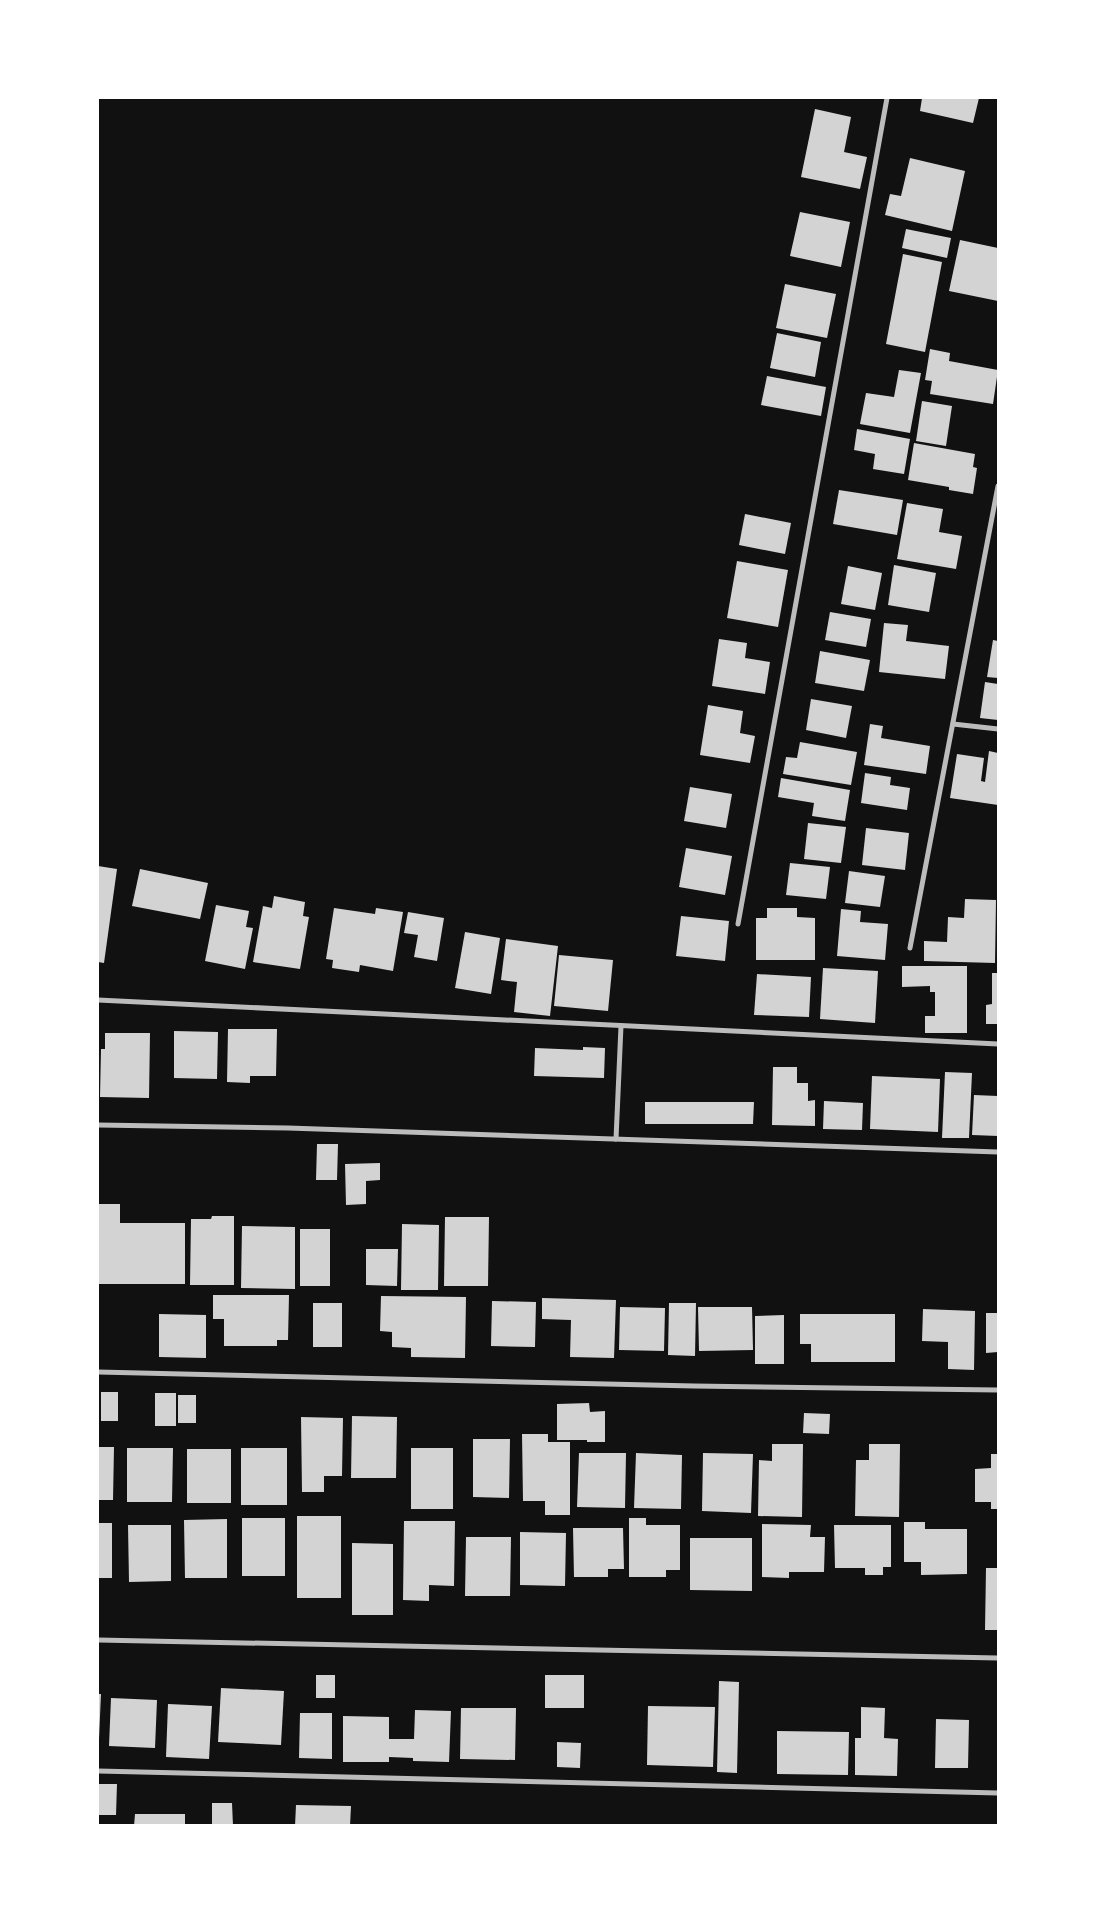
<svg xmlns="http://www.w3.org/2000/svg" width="1096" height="1923" font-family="Lora,serif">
<rect width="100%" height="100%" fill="#111"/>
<g fill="#d3d3d3">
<polygon points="922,98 979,98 973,123 920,111"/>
<polygon points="815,109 851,117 844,152 867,157 860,189 801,177"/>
<polygon points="910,158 965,171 952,231 885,215 890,194 901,196"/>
<polygon points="800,212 850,222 841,267 790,256"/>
<polygon points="906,229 951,238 947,258 902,248"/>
<polygon points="960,240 998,248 998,301 949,291"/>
<polygon points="903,254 942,262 925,352 886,344"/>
<polygon points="785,284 836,294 827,338 776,328"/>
<polygon points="777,333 821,342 815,377 770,368"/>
<polygon points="930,349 950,353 949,361 998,370 993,404 930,394 932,381 925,380"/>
<polygon points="899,370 921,373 910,433 860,424 866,393 894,397"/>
<polygon points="767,376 826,387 821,416 761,405"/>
<polygon points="922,401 952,406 946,446 916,441"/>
<polygon points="857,429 910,439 904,474 873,469 875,454 854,450"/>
<polygon points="914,443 975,454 973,467 977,468 973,494 949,490 949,487 908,480"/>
<polygon points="839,490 903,500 897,535 833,524"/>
<polygon points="907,503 943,509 939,532 962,536 956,569 897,559"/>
<polygon points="745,514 791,523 785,554 739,545"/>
<polygon points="737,561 788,570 778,627 727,618"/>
<polygon points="894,565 936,573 929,612 888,605"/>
<polygon points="848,566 882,573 875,610 841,604"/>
<polygon points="830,612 871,619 866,647 825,640"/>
<polygon points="884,623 908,625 906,641 949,646 945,679 879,672"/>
<polygon points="719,639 747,643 745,658 770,662 765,694 712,686"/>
<polygon points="993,640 998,641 998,678 987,677"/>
<polygon points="820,651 870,660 864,691 815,683"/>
<polygon points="985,682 998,684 998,720 980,718"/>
<polygon points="811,699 852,706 846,738 806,730"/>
<polygon points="708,705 743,711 740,733 755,736 750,763 700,755"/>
<polygon points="870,724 883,726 881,738 930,746 926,774 864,765"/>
<polygon points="800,742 857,752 851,785 783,774 786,757 797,758"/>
<polygon points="989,751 998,753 998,805 950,798 957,754 984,758 981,781 985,782"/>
<polygon points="865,773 891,777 890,785 910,788 907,810 861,803"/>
<polygon points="781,778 850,790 845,821 812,816 814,803 778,797"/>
<polygon points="690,787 732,794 726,828 684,821"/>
<polygon points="808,823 846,827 841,863 804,859"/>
<polygon points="866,828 909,833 905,870 862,865"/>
<polygon points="686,848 732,856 725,895 679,887"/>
<polygon points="790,863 830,867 826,899 786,895"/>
<polygon points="98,866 117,869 104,963 98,962"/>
<polygon points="140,869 208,883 200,919 132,906"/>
<polygon points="849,871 885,876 880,907 845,903"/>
<polygon points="274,896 305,902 303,916 309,917 300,969 253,962 263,906 272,908"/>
<polygon points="965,899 996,900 995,963 924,961 924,941 947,942 948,917 964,918"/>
<polygon points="216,905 249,911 246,927 253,928 245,969 205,961"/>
<polygon points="334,908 375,914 376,908 403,912 393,971 360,965 359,972 332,968 333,960 326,959"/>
<polygon points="767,908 797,908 797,917 815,918 815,960 756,960 756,918 767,918"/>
<polygon points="841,909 861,911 860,922 888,924 885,960 837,956"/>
<polygon points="408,912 444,918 437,961 414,957 418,935 404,933"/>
<polygon points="681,916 729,921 725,961 676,956"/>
<polygon points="465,932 500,938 491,994 455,988"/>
<polygon points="506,939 558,946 550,1016 514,1012 517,982 501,980"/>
<polygon points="559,955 613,960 608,1011 554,1006"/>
<polygon points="902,966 967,966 967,1033 925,1033 925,1016 935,1016 935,992 930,992 930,986 902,987"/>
<polygon points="823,968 878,971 875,1023 820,1019"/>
<polygon points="992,973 998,973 998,1024 986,1024 986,1005 992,1004"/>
<polygon points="757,974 811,977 809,1017 754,1015"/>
<polygon points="228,1029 277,1029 276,1076 250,1076 250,1083 227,1082"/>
<polygon points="174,1031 218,1032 217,1079 174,1078"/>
<polygon points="105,1033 150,1033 149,1098 100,1097 101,1049 105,1049"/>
<polygon points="583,1047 605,1048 604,1078 534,1076 535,1048 583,1050"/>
<polygon points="773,1067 797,1067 797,1083 808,1083 808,1101 815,1100 815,1126 772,1125"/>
<polygon points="945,1072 972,1073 969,1138 942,1138"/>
<polygon points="872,1076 940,1079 938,1132 870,1129"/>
<polygon points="974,1095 998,1096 998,1136 972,1135"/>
<polygon points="824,1101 863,1103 862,1130 823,1129"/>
<polygon points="645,1102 754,1102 753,1124 645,1124"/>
<polygon points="317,1144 338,1144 337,1180 316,1180"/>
<polygon points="380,1163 380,1180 366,1181 366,1204 346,1205 345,1164"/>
<polygon points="99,1204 120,1204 120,1223 185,1223 185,1284 99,1284"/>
<polygon points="212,1216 234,1216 234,1285 190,1285 191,1219 211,1219"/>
<polygon points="445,1217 489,1217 488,1286 444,1286"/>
<polygon points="402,1224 439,1225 438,1290 401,1290"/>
<polygon points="242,1226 295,1227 295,1289 241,1288"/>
<rect x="300" y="1229" width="30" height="57"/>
<polygon points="366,1249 398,1249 397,1286 366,1285"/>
<polygon points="213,1295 289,1295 288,1340 277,1340 277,1346 224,1346 224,1319 213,1319"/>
<polygon points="381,1296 466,1297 465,1358 411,1357 411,1348 392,1347 392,1332 380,1331"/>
<polygon points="542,1298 616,1300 614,1358 570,1357 571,1320 542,1319"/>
<polygon points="492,1301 536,1302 535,1347 491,1346"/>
<rect x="313" y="1303" width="29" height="44"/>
<polygon points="669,1303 696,1303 695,1356 668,1355"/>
<polygon points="620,1307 665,1308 664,1351 619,1350"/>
<polygon points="698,1307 752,1307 753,1350 699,1351"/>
<polygon points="923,1309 975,1311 974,1370 948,1369 948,1342 922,1341"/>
<polygon points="986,1313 998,1313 998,1352 986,1353"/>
<polygon points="159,1314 206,1315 206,1358 159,1357"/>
<polygon points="800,1314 895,1314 895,1362 811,1362 811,1344 800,1344"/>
<polygon points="784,1315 784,1364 755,1364 755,1316"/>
<rect x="101" y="1392" width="17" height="29"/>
<rect x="155" y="1393" width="21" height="33"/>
<rect x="178" y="1395" width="18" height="28"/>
<polygon points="589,1403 590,1412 605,1411 605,1442 587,1442 587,1440 557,1440 557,1404"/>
<polygon points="804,1413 830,1414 829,1434 803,1433"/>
<polygon points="352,1416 397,1417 396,1478 351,1478"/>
<polygon points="301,1417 343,1418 342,1476 324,1476 324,1492 302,1492"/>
<polygon points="522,1434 548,1434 548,1442 570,1442 570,1515 545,1515 545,1501 523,1501"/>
<polygon points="473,1439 510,1439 509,1498 473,1497"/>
<polygon points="772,1444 803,1444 802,1517 758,1516 759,1460 772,1461"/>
<polygon points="869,1444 900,1444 899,1517 855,1516 856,1460 869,1460"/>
<polygon points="98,1447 114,1447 113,1500 98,1500"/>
<polygon points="127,1448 173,1448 172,1502 127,1502"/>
<rect x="241" y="1448" width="46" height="57"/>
<rect x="411" y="1448" width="42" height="61"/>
<rect x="187" y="1449" width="44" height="54"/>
<polygon points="579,1453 626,1453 625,1508 577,1507"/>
<polygon points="636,1453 682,1455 681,1509 634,1508"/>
<polygon points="703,1453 753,1454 751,1513 702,1511"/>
<polygon points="991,1454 998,1454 998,1509 991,1509 991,1502 975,1502 975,1469 991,1468"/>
<rect x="297" y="1516" width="44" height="82"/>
<rect x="242" y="1518" width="43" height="58"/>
<polygon points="629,1518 646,1518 646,1525 680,1525 680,1570 666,1570 666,1577 629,1577"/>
<polygon points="227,1519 227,1578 185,1578 184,1520"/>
<polygon points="404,1521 455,1521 454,1586 429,1585 429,1601 403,1600"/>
<polygon points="904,1522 925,1522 925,1529 967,1529 967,1574 921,1575 921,1562 904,1562"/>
<rect x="98" y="1523" width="14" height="55"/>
<polygon points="762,1524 811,1525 810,1537 825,1537 824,1572 789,1572 789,1578 762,1577"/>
<polygon points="128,1525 171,1525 171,1581 129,1582"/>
<polygon points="834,1525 891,1525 891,1567 883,1567 883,1575 865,1575 865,1568 835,1568"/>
<polygon points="573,1528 623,1528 624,1569 608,1569 608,1577 574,1577"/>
<polygon points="520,1532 566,1533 565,1586 520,1585"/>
<polygon points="466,1537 511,1537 510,1596 465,1596"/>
<polygon points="690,1538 752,1538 752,1591 690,1590"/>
<polygon points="352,1543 393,1544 393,1615 352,1615"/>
<polygon points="986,1568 998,1568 998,1630 985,1630"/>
<rect x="316" y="1675" width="19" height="23"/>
<rect x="545" y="1675" width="39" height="33"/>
<polygon points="719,1681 739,1682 737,1773 717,1772"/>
<polygon points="221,1688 284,1691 281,1745 218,1742"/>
<polygon points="98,1694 101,1694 99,1739 98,1739"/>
<polygon points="111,1698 157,1700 155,1748 109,1746"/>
<polygon points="168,1704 212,1706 209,1759 166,1757"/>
<polygon points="648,1706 715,1707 713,1767 647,1765"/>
<polygon points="861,1707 885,1708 884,1738 898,1739 897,1776 855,1775 855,1738 861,1738"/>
<polygon points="461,1708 516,1708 515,1760 460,1759"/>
<polygon points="415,1710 451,1711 449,1762 413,1761 413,1758 389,1757 389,1762 343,1762 343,1716 389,1717 389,1739 414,1739"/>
<polygon points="300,1713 332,1713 332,1759 299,1758"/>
<polygon points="936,1719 969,1720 968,1768 935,1768"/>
<polygon points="777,1731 849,1732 848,1775 777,1774"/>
<polygon points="557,1742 581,1743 580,1768 557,1767"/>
<polygon points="98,1784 117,1784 116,1815 98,1815"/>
<polygon points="212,1803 232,1803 233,1826 212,1826"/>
<polygon points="296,1805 351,1806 350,1826 295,1826"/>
<polygon points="135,1814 185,1814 185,1826 134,1826"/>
</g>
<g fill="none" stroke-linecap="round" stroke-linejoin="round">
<g stroke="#bcbcbc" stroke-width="5">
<polyline points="953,724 998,729"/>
<polyline points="738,924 887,98"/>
<polyline points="910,948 998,486"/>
<polyline points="98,1000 998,1044"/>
<polyline points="98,1125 288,1128 998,1152"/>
<polyline points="616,1139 621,1026"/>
<polyline points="98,1372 694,1386 998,1390"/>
<polyline points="98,1640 998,1658"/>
<polyline points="98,1771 998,1793"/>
</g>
</g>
<rect width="1096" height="1923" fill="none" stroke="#ffffff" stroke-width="198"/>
</svg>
